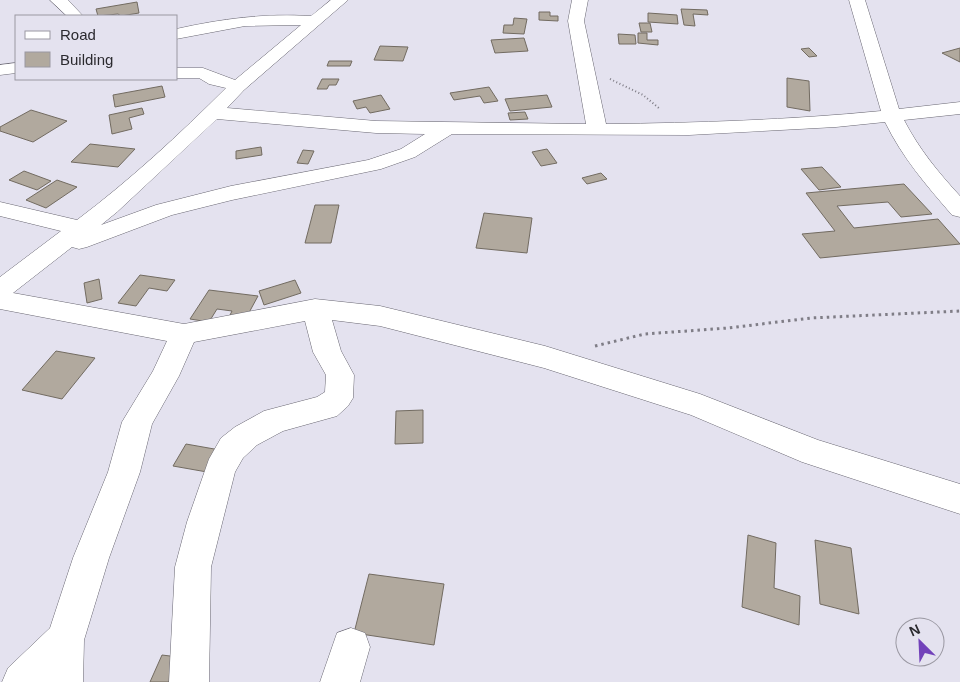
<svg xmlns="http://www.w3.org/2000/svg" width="960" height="682" font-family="Arial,sans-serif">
<rect width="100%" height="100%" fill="#e4e2ef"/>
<g fill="#b1a99e" stroke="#726b61">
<polygon points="137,2 139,13 121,16 118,14 98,16 96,9"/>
<polygon points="681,9 707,10 708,15 693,14 695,26 684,25"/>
<polygon points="539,12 550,12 550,16 558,16 558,21 539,20"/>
<polygon points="648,13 677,15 678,24 648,22"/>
<polygon points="514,18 527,19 524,34 503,33 504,25 513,25"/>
<polygon points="639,23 650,23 652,32 641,32"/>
<polygon points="638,33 647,33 647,40 658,40 658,45 638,43"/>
<polygon points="618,34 635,35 636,44 619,44"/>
<polygon points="524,38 528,51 495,53 491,40"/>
<polygon points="380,46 408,47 403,61 374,60"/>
<polygon points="809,48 817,56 809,57 801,49"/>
<polygon points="960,48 960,62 942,53"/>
<polygon points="329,61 352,61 350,66 327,66"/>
<polygon points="787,78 809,81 810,111 787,107"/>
<polygon points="322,79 339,79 336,85 329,85 327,89 317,89"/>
<polygon points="162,86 165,97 115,107 113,95"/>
<polygon points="489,87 498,101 484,103 480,96 454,100 450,93"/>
<polygon points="381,95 390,109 370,113 366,107 357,109 353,101"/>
<polygon points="547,95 552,107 510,111 505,99"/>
<polygon points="142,108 144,114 129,118 132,129 112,134 109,115"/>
<polygon points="31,110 67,121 33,142 0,131 0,127"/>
<polygon points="525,112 528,119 510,120 508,113"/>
<polygon points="90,144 135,149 118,167 71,162"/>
<polygon points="261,147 262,155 236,159 236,151"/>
<polygon points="547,149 557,163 541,166 532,152"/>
<polygon points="303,150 314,151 308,164 297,163"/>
<polygon points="822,167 841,187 819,190 801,169"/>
<polygon points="24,171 51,181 37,190 9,180"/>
<polygon points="601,173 607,179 587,184 582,178"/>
<polygon points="57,180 77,187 46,208 26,200"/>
<polygon points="904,184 932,214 901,217 888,202 837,206 854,228 938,219 960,244 820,258 802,234 835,231 806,193"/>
<polygon points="315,205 339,205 331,243 305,243"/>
<polygon points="484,213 532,218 527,253 476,248"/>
<polygon points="140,275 175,280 167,291 149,288 136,306 118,303"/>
<polygon points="99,279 102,299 87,303 84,283"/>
<polygon points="295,280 301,293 264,305 259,291"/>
<polygon points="209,290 258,296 245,320 229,317 232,311 217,309 209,322 190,319"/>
<polygon points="56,351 95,358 62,399 22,390"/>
<polygon points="423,410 423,443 395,444 396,411"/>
<polygon points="186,444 220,450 207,472 173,466"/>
<polygon points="748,535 776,543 774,588 800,596 799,625 742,607"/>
<polygon points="815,540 851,548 859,614 820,604"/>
<polygon points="369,574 444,584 434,645 354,633"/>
<polygon points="162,655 186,658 176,682 150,682"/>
</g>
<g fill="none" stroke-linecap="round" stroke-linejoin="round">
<g stroke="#696772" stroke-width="1">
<g id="minor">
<polygon points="50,0 68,0 83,16 67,16"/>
<path d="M331,0H348L244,90L227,108L376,121L586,124L568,21L572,0H588L584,21L606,124C697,123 789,120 881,111L849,0H865L899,109L960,102V114L904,120C919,149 938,172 960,196V217L952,215C926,185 902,157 885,122L836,127L689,135L452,134L415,157L381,169L232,200L172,215L87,247L79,249L72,247L13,293L184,324L315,299L380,306L545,346L700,394L818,440L960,484V514L802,462L691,415L544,368L380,326L332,320L341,351L354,375L353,398L348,406L337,416L283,431L257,445L243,458L235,472L211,567L209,682H169L175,567L187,522L209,459L221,438L235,427L264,411L317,397L325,392L326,375L313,352L305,321L194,342L179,376L152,424L140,472L109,558L84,640L83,682H2L8,668L50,628L73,558L108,472L122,422L153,371L167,341L0,309V277L61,231L0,216V202L77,220C129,181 180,134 226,88L209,84L199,78H176V68H203L235,80L301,25L245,26L176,39V29C221,19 265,13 311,16ZM217,119L376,133L425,134L401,149L368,160L231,186L156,205L101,225L117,212Z"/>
<polygon points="16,63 16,73 0,75 0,65"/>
<polygon points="351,628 365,633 370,647 360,682 320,682 337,633"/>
</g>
</g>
<polyline stroke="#7f7d86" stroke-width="2" stroke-dasharray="1 2.5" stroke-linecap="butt" points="610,79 643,95 660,109"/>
<polyline stroke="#7f7d86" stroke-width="3" stroke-dasharray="2.5 4" stroke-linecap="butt" points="595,346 645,334 728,328 811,318 960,311"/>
<use href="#minor" fill="#fff" fill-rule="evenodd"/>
</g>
<rect x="15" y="15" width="162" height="65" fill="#e4e2ef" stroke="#9a98a2"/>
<rect x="25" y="31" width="25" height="8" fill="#ffffff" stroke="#9a98a2"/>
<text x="60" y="40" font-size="15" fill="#2b2a2f">Road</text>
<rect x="25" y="52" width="25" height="15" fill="#b1a99e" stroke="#9a98a2"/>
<text x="60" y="65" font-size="15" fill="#2b2a2f">Building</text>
<g transform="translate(920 642) rotate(336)"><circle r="24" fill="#e4e2ef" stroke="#9a98a2"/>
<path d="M0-4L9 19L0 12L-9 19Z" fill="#7242ba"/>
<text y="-8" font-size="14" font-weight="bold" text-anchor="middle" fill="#2b2a2f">N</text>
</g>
</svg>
